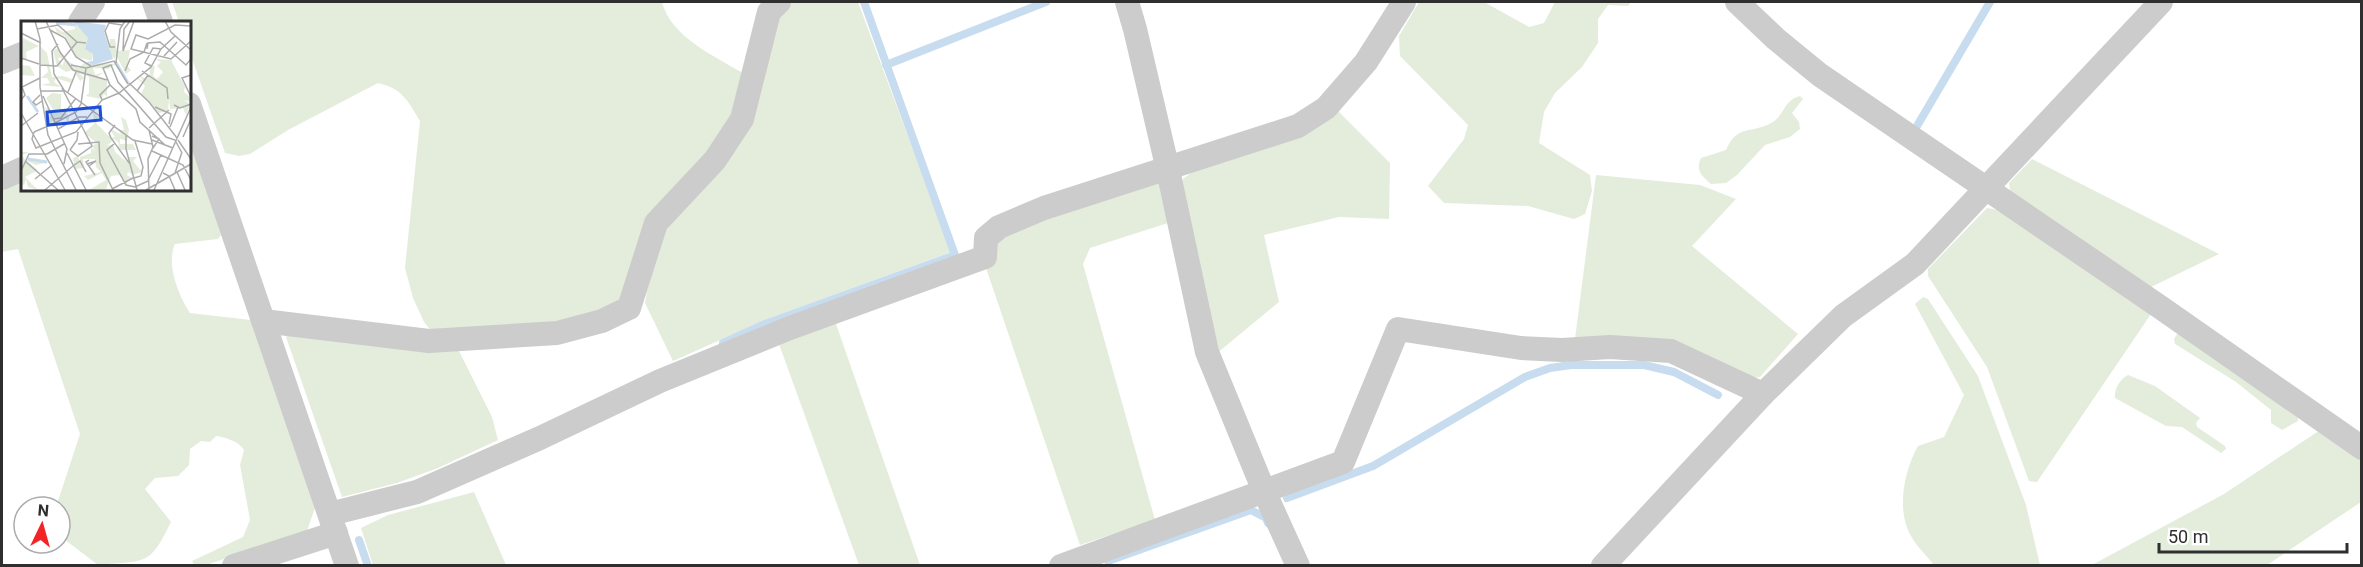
<svg xmlns="http://www.w3.org/2000/svg" width="2363" height="567" font-family="Roboto,sans-serif">
<rect width="100%" height="100%" fill="#fff"/>
<g fill="#e4eddc">
<path d="M172,2H662C671,38 717,57 746,75L736,111L617,308L541,329L433,333L424,322L413,298L405,268L420,121C407,100 403,89 378,83L288,130L250,154L239,156L225,153L189,50V22H179Z"/>
<polygon points="785,2 858,2 951,252 765,320 673,361 645,303 656,237 727,155 768,35"/>
<polygon points="1419,2 1484,2 1529,27 1544,23 1555,2 1631,2 1628,6 1608,5 1598,19 1598,43 1582,67 1555,93 1544,112 1539,143 1590,175 1592,191 1585,214 1574,219 1528,206 1444,203 1428,186 1464,139 1468,125 1400,56 1399,36"/>
<path d="M1800,96L1803,99L1792,113L1799,122L1800,129L1790,137L1765,145L1737,175L1726,183L1711,184C1702,176 1695,171 1701,158L1726,150C1738,123 1751,135 1773,122C1785,114 1784,100 1800,96Z"/>
<polygon points="1335,108 1390,163 1389,219 1339,217 1264,235 1279,302 1216,354 1180,190 1183,179 1195,170"/>
<path d="M193,142L221,235L218,239L175,244C166,264 178,295 190,313L251,320L316,505L307,531L206,565H194L192,561L243,537L250,520L240,465L244,450C240,442 225,437 216,436L210,442L201,441L190,449L189,465L178,476L155,478L145,489L171,522C149,567 147,560 98,565L60,536V507H56L80,434L18,249L2,252V189L22,178V189H189V143Z"/>
<polygon points="2032,159 2219,254 2149,288 2011,195 2009,183"/>
<polygon points="1596,175 1700,185 1736,199 1692,246 1798,334 1760,377 1749,378 1575,339"/>
<polygon points="1160,180 1168,223 1090,248 1083,264 1155,520 1080,545 985,265 998,235"/>
<polygon points="1987,208 1998,210 2151,314 2037,482 2029,481 1987,367 1928,276 1928,269"/>
<path d="M1923,297L1928,299L1978,376L2026,505L2040,565H1934C1927,556 1917,547 1911,536C1896,510 1904,471 1918,446L1944,437L1964,395L1915,304Z"/>
<polygon points="835,321 920,565 859,565 779,344"/>
<polygon points="292,330 458,349 492,417 498,440 438,468 397,483 342,497 286,337"/>
<polygon points="2177,334 2182,334 2298,415 2298,421 2282,430 2271,423 2271,410 2236,382 2175,344 2174,339"/>
<path d="M2128,375L2155,386L2200,418L2196,423L2197,427L2225,446L2226,449L2221,453L2182,427L2166,426L2115,398C2114,389 2120,379 2128,375Z"/>
<polygon points="2320,430 2361,459 2361,502 2267,565 2090,566 2224,494"/>
<polygon points="474,492 506,565 373,565 361,528 388,515"/>
</g>
<g fill="none" stroke-linecap="round" stroke-linejoin="round">
<g stroke="#c7dcef" stroke-width="8">
<polyline points="886,65 1046,2"/>
<polyline points="1917,126 1990,2"/>
<polyline points="723,343 765,324 955,255 864,2"/>
<polyline points="1287,498 1373,466 1525,377 1550,368 1571,365 1644,365 1674,372 1718,395"/>
<polyline points="359,540 368,566"/>
<polyline points="1108,561 1251,510 1266,518 1268,523"/>
</g>
<g stroke="#ccc" stroke-width="24">
<polyline points="154,2 161,22"/>
<polyline points="1127,2 1135,29 1168,170 1207,352 1264,491 1298,566"/>
<polyline points="1737,2 1776,39 1820,75 2160,307 2362,448"/>
<polyline points="80,22 93,2"/>
<polyline points="2,62 22,54"/>
<polyline points="189,104 347,566"/>
<polyline points="2,178 22,169"/>
<polyline points="263,321 429,341 557,333 602,321 629,308 656,223 715,160 742,119 769,12 779,2"/>
<polyline points="330,514 417,492 540,438 660,381 790,328 985,257 986,238 999,227 1044,208 1298,126 1326,108 1366,62 1404,2"/>
<polyline points="234,566 336,533"/>
<polyline points="1061,566 1343,462 1398,329 1521,348 1562,350 1610,347 1671,351 1763,394"/>
<polyline points="1603,566 1763,394 1843,316 1915,264 2161,2"/>
</g>
</g>
<g transform="translate(21 21)">
<rect width="170" height="170" fill="#fff"/>
<path d="M54,3L67,16L68,23L64,27L72,33L71,40L56,36L44,15L36,12L34,6L42,11L54,8ZM2,17L18,25L5,31L6,39L2,38L0,44L9,45L14,55L0,54V25ZM89,18H94L96,30L109,29L106,45L110,49L105,53L95,34L94,38L89,33ZM20,26L26,32L31,56L42,55L51,58L50,62L35,57L33,61L40,66L20,64L29,62L26,57H20L27,51L26,45L20,43ZM37,27L44,37H37L41,45L44,38L58,47L63,42L95,43L87,48L72,47L74,54L83,51L76,56L86,60V76L83,73L80,78L65,75L68,72V56L58,52L63,57L59,60L52,49L45,51L36,45L32,30ZM140,36L136,38L150,39L164,66L163,71L169,76V81L163,79L169,83L165,94L162,87L149,88L148,78L147,90L138,92L120,73L124,65L115,56L123,61L118,54L125,58L129,54L128,42L134,46L132,55L136,58L142,51L136,45L140,41L135,39L137,37ZM31,72L40,73V88L48,95V102L44,97L37,101V107L32,100L28,103L26,97L30,94L23,86L33,90L25,77ZM72,90L77,97L73,100L78,97L75,94L81,97L75,102L90,117L94,116L88,107L101,114L97,109H103L100,96L105,99L108,109L106,120L99,118V123H112L115,129H97L98,122L93,118L86,125L92,123L94,131L107,142V136H116L112,140L121,151L111,154L108,149L110,153L107,151L106,154L111,157L106,159V165L99,154L90,155L85,168L68,169L85,159L81,152L67,159L63,155L80,151L75,146L74,138H62L63,147L54,148L52,137L57,135L59,140V136L70,132V126L74,130L71,125L76,122L63,112L73,103ZM1,131H8L1,134L4,139L29,141L15,144L6,140L17,149L4,156L17,169L7,166L5,158L3,164L0,162Z" fill="#e4eddc"/>
<path d="M52,0L85,4L83,11L92,38L72,44L65,41L72,40V33L64,28L67,17Z" fill="#c7dcef"/>
<path fill="none" stroke="#c7dcef" stroke-width="3" d="M35,2L55,4M94,40L107,62M6,75L17,91M7,138L26,141"/>
<path fill="none" stroke="#acacac" stroke-width="1.5" d="M14,0L19,18V66L27,114L55,169M25,0L39,31L52,49L86,59M109,0L103,8L102,30L113,0M144,0L150,11L170,29M170,5L154,4L127,18L115,14L110,28L150,38L170,20M16,8L37,4L56,21L65,22M29,9L44,17L55,36L70,45M0,12L20,22M37,23L31,30L33,53L43,69L112,119L131,123M94,26H89L84,10L88,2L101,4M126,28L127,22L139,21L165,44L170,38M143,35L156,21M0,37L18,43M95,42L99,8L104,0M19,44L36,45L56,21M50,44L65,47L93,40L107,63M130,45L124,42L132,27L140,28M104,50L109,38L123,31L126,22M121,50L146,67L147,78M170,54L161,57L170,76M108,62L128,81L156,117M41,67L71,125L57,135L49,129M20,70H42M116,70L127,54M47,71L55,51M19,74L12,81L15,84L21,80M22,75L46,128L43,143M0,79L4,74L1,66L19,57M81,79L79,74L89,64M153,84L159,87L170,83M134,86L150,93L148,103M0,92L44,169M32,98L40,97L55,77M34,102L55,91L60,83L65,47M94,104L88,112L90,117L108,142M0,105L17,92M149,106L157,86M128,107L148,89M37,108L58,96H66M13,111L11,118L15,127L55,111L81,79L98,72L130,46L140,28L154,15M13,111L34,102M105,114V128L116,169M131,115L138,118L132,127M162,116L170,98M131,119L152,127M157,119L170,138M57,123L78,121L79,142L92,169M93,123L86,129L105,164L114,166L127,160M144,124L119,101L115,88L89,64L82,47L90,44L97,61L145,116L154,119L161,132M49,129L56,119L57,111M131,130L162,144L170,159M46,132L65,169M26,133L43,123M68,139L65,141L74,154M4,140L37,169M66,143L75,140L68,145M52,145L59,140L65,151M0,150L8,133H26M156,151L164,169M142,152L148,155L154,169M154,152L161,131M113,157L120,155L122,146L114,120M14,158L31,144M127,159L140,134M91,168L112,157M24,169L52,145M125,169L170,143M128,169L127,138L132,126L128,109M133,169L170,86"/>
<path fill="#1d4ed8" fill-opacity="0.15" stroke="#1d4ed8" stroke-width="3" d="M79,86L80,99L27,104L26,91Z"/>
<rect width="170" height="170" fill="none" stroke="#2f2f2f" stroke-width="3"/>
</g>
<rect width="2363" height="567" fill="none" stroke="#2f2f2f" stroke-width="6"/>
<g transform="translate(42 525) rotate(5)"><circle r="28" fill="#ffffff" stroke="#acacac" stroke-width="1.5"/>
<path d="M0-4.5L10 22L0 15L-10 22Z" fill="#f32425"/>
<text y="-9" font-size="16" font-weight="bold" text-anchor="middle" fill="#2f2f2f">N</text>
</g>
<path d="M2159 543v9h188v-9" fill="none" stroke="#2f2f2f" stroke-width="3"/>
<text x="2168" y="543" font-size="18" fill="#2f2f2f" stroke="#ffffff" stroke-width="4.5" paint-order="stroke">50 m</text>
</svg>
